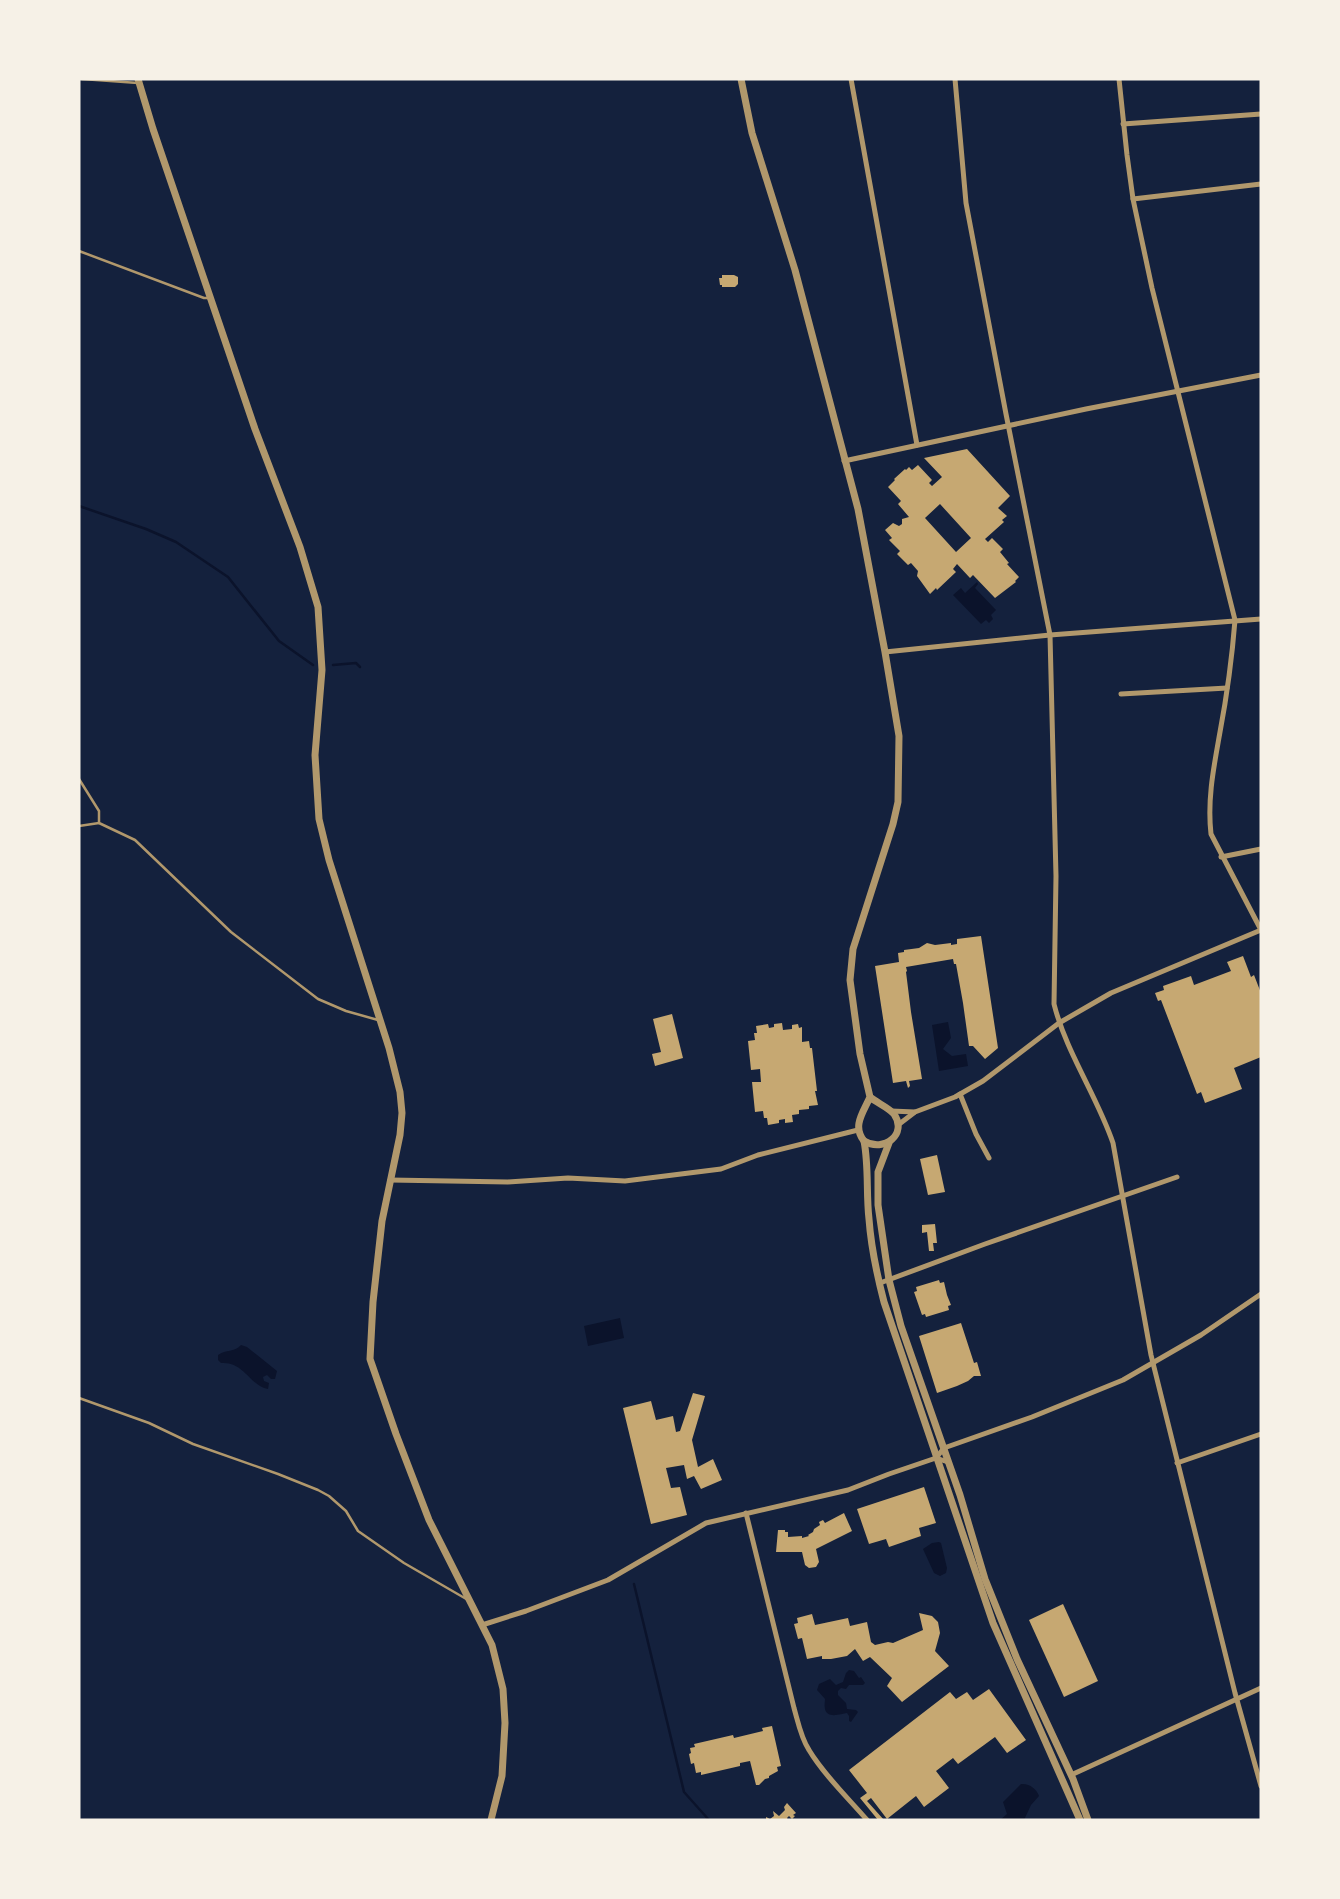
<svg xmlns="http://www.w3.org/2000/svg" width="1340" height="1899" font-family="'Roboto Condensed',sans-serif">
<rect width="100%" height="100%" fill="#14213d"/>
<g fill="#0b132b">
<polygon points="977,582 978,584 975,588 996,610 991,615 993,619 989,623 986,620 981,624 953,595 961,588 965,593"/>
<polygon points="948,1022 951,1038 943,1049 952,1056 966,1054 968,1066 939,1071 932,1025"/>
<polygon points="620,1318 624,1338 588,1346 584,1326"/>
<path d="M241,1345L247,1347L277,1371L275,1379H271L267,1375L263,1377L264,1381L269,1383L268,1389C250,1386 244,1361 221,1363L218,1360V1355C226,1349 234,1353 241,1345Z"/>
<polygon points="939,1542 941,1543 947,1568 946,1573 940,1576 934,1573 923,1549 932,1543"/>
<path d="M849,1670L854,1671L859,1678L861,1677L865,1683L863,1685H849L846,1689L841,1688L838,1691V1695L846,1703L847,1709L856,1710L858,1712L851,1722L849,1721V1716L847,1713C841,1714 827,1719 825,1709C824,1705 825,1702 825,1699L817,1690L819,1684L830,1679L836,1685L843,1682L846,1673Z"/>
<path d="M1021,1784C1029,1783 1037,1789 1039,1796L1031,1805L1024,1820H1000L1007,1814L1003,1802Z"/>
</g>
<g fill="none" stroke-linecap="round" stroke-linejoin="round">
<g stroke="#0b132b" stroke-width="2.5">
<polyline points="79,506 146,529 176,542 228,577 279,641 313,665"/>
<polyline points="333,665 356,663 360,667"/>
<polyline points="634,1584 684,1792 709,1820"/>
</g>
</g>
<g fill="#c6a872" fill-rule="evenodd">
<polygon points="722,275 734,275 738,277 738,284 735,287 722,287 722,285 720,285 719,278 722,278"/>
<path d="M967,449L1010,496L998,508L1007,516L1002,520L1004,522L985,539L988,542L992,538L1003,549L1000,552L1009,563L1007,564L1019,577L1015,581L1016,582L995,598L973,575L970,578L957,564L953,569L956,572L937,590L936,588L930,594L917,576L918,571L911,563L908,565L897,554L900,551L889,540L892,538L885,530L893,523L899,526L902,524V519L909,517L898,504L901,501L888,487L895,480L894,479L905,469L906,470L909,467L912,470L918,465L932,480L929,483L932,486L942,477L924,458ZM940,504L971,538L956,552L925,518Z"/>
<polygon points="981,936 998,1048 985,1059 973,1046 969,1046 963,1003 956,964 954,964 953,959 906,967 907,971 906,972 911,1012 922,1079 909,1081 910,1086 908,1088 906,1081 893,1083 875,966 899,962 898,953 904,952 904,950 919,948 927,943 935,945 951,943 951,945 957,944 957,939"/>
<polygon points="1243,956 1251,977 1254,975 1261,993 1261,1057 1234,1068 1242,1089 1205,1103 1201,1092 1197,1094 1161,1000 1158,1001 1155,993 1164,990 1163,986 1191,976 1194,985 1231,971 1227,962"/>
<polygon points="672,1014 683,1058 655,1066 652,1054 661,1052 653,1019"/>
<polygon points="782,1023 783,1030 792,1029 792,1025 798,1024 799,1028 802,1027 802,1042 809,1041 810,1048 812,1048 817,1091 815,1091 818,1105 809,1106 809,1109 799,1110 799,1114 792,1115 793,1122 785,1123 785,1119 779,1120 779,1123 768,1125 767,1118 764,1118 763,1111 755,1112 752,1082 761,1082 760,1069 751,1070 748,1041 755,1040 754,1033 757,1033 756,1026 768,1024 769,1028 774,1027 774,1024"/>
<polygon points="937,1155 945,1192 928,1195 920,1159"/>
<polygon points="935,1224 937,1243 933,1243 934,1251 929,1251 927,1232 922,1233 922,1225"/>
<polygon points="939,1280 940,1283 944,1282 947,1295 951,1305 948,1306 949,1310 926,1317 925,1314 922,1315 914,1292 917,1291 916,1287"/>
<polygon points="961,1323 974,1363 977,1362 981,1376 974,1376 968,1381 957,1386 937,1393 919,1336"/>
<polygon points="693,1393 705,1396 692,1440 698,1467 713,1459 722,1480 701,1489 694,1476 687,1479 684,1465 666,1468 671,1488 680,1487 687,1515 651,1524 623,1408 651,1401 656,1420 673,1416 676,1432 680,1431"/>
<polygon points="924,1487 936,1523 919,1528 921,1536 889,1547 886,1539 869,1544 857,1509"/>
<polygon points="844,1513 852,1531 816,1549 819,1562 816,1567 809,1568 805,1565 802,1552 776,1552 778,1530 785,1530 785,1532 788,1532 788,1537 802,1536 802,1538 809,1536 808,1535 813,1532 814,1529 820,1525 819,1522 823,1520 825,1523"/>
<polygon points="1063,1604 1098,1681 1064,1697 1029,1620"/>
<polygon points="919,1613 932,1616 938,1622 940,1633 935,1651 949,1666 902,1702 887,1686 892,1678 870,1657 863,1661 855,1649 847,1656 831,1659 822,1659 822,1656 807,1659 802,1638 798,1639 794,1624 798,1623 797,1618 812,1614 815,1625 848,1618 850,1626 867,1622 871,1642 875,1645 888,1642 893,1643 923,1630"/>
<polygon points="989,1689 1026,1740 1007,1753 995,1737 958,1764 953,1758 936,1771 949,1788 924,1807 916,1796 887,1819 871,1798 867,1801 884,1820 878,1820 860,1798 867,1793 849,1770 950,1692 956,1699 967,1692 973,1700"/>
<polygon points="772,1726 781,1766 777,1767 778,1771 769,1776 769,1778 765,1779 759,1785 756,1785 750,1761 740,1763 740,1766 701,1775 701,1772 696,1773 694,1763 691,1764 689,1754 691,1753 690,1748 695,1747 694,1744 733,1735 734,1738 763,1731 762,1728"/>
<polygon points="787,1803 796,1813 793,1815 795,1816 792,1819 789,1816 787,1818 788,1820 766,1820 766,1817 770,1819 774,1816 773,1811 779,1816 785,1810 784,1807"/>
</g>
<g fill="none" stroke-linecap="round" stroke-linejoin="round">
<g stroke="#b1986c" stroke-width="2.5">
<polyline points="82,79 138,83"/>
<polyline points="79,251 204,298 210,298"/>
<polyline points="79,779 99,811 99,823 135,840 231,932 318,999 346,1011 378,1020"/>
<polyline points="79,826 99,823"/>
<polyline points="79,1398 149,1423 193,1444 278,1474 318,1490 329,1496 346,1511 358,1531 404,1563 468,1600"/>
</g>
<g stroke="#b1986c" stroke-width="5">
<polyline points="851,79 917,445"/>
<path d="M955,79L966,203L1006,414L1050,635L1056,876L1054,1004C1066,1052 1097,1096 1113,1143L1151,1355L1235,1693L1261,1786"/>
<path d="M1119,79L1127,155L1133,199L1152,288L1235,620C1232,658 1227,695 1220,732C1214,766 1207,799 1211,834L1261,930"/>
<polyline points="1123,124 1261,114"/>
<polyline points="1133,199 1261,184"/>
<polyline points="844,461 1086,409 1261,375"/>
<polyline points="885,652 1050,635 1261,619"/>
<polyline points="1121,694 1227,688"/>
<polyline points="1221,857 1261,849"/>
<polyline points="960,1094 976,1134 989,1158"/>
<polyline points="891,1111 915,1112"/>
<polyline points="898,1125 915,1112 955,1097 983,1081 1059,1023 1111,993 1261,930"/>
<polyline points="390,1180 508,1182 568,1178 625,1181 721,1169 758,1155 858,1130"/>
<polyline points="880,1283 985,1244 1177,1177"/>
<polyline points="936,1458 944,1448 1032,1417 1123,1380 1201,1335 1261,1294"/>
<polyline points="1177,1463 1261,1434"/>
<path d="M746,1513L794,1708C798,1722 801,1738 809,1750C824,1775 848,1798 867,1820"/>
<polyline points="482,1625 526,1611 608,1580 706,1523 848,1490 889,1474 936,1458 948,1462"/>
<polyline points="1071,1775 1261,1688"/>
</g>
<g stroke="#b1986c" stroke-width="7">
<polyline points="138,79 153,129 255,429 300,547 318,607 322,670 315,755 319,819 329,860 389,1048 400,1092 402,1113 400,1135 382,1221 373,1302 370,1359 396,1434 429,1520 492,1645 503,1689 505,1723 502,1776 491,1820"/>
<path d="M741,79L752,133L795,270L858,509L885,652L899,736L898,802L893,824L853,949L850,980L860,1054L870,1097C863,1113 852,1126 864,1141C884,1153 908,1134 894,1114C888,1107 877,1103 870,1097"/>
<path d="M864,1141C869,1167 866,1193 869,1219C871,1247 877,1275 884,1302L993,1623L1080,1820"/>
<polyline points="889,1143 878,1172 878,1205 889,1280 901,1326 960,1495 985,1579 1017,1659 1073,1779 1088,1820"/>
</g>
</g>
<rect width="1340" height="1899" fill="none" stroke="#f6f1e7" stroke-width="161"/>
</svg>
